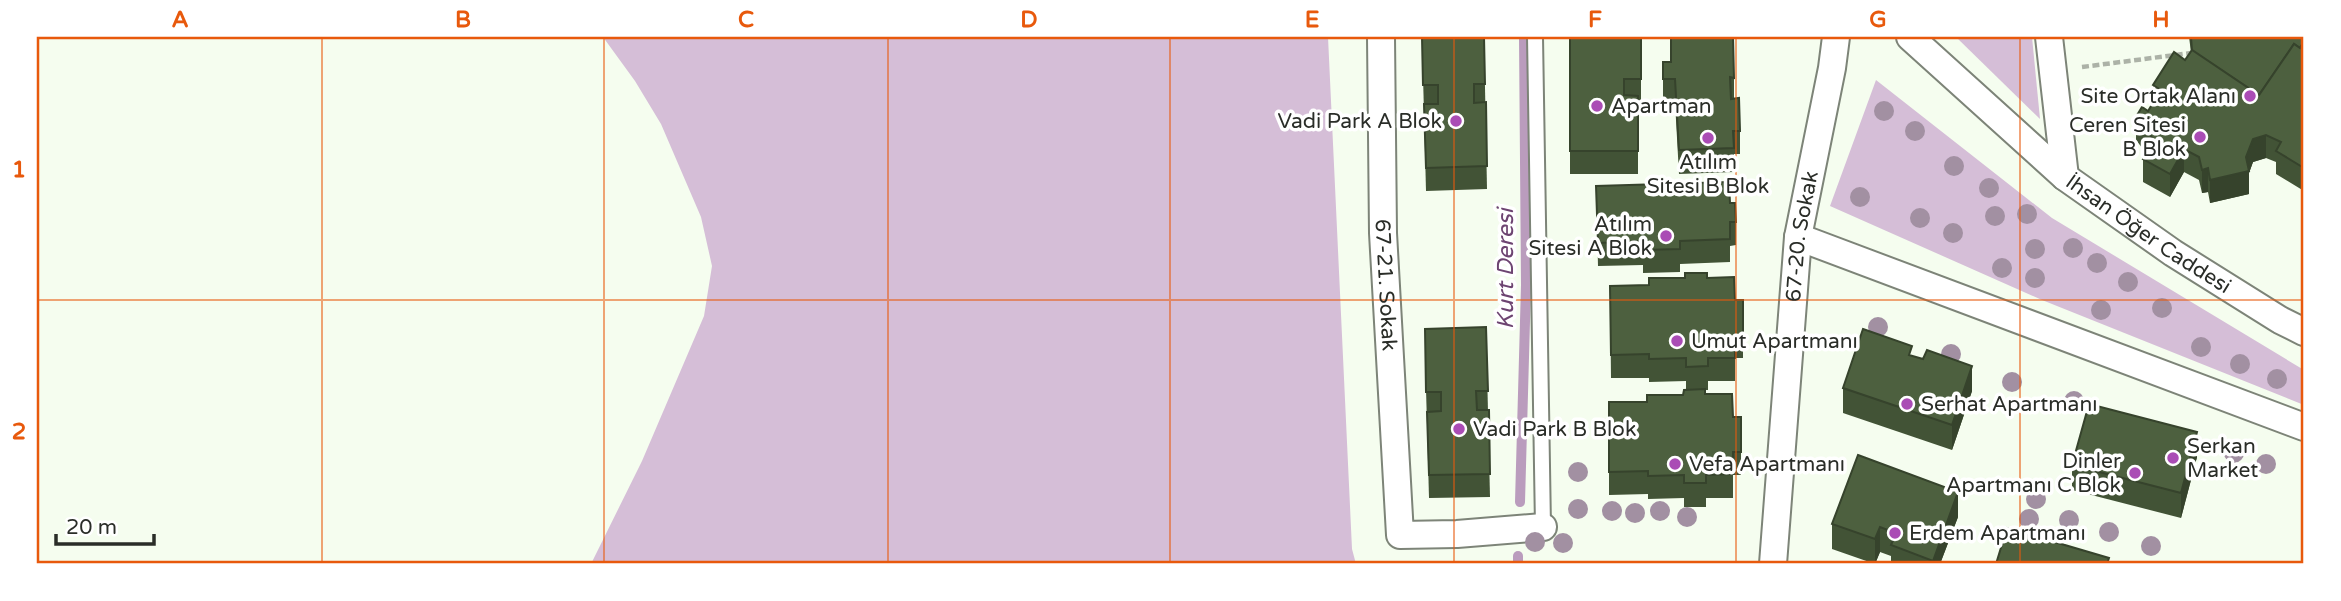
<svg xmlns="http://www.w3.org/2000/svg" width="2341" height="601" font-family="'Varela Round',sans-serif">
<rect width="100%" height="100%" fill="#f5fdef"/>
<g fill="#d5bed7">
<polygon points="603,37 1328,37 1352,549 1356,564 591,564 642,461 704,316 712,266 701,217 661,124 635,81"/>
<polygon points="1956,37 2032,37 2040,119"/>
<polygon points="1876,80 2052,218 2304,370 2304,405 2042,300 1830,206"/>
</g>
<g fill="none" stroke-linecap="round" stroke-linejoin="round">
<g stroke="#ba9cbd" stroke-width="10">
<polyline points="1520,502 1526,285 1524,37"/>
<polyline points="1518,564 1518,556"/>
</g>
<g stroke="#7d8478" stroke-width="18">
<polyline id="service" points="1535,37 1543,527"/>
</g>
<g stroke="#7d8478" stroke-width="30">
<g id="minor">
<path id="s1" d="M1381,37L1383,233L1400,535L1457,534L1543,527"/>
<path id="s2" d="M1910,37L2065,177L2173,253L2280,320L2304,332"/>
<polyline points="2049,37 2065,177"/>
<polyline points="1798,237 2304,427"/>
<path id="s3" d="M1773,564L1798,237L1832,68L1836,37"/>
</g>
</g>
<polyline stroke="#acb2a7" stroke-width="4.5" stroke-dasharray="7 3.5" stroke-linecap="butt" points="2082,67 2191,53"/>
<use href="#service" stroke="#fff" stroke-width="14"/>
<use href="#minor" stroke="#fff" stroke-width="26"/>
</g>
<g fill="#a290a2">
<circle cx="1884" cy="111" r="10"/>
<circle cx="1915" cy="131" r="10"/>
<circle cx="1954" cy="166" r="10"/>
<circle cx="1989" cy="188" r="10"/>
<circle cx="1860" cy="197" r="10"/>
<circle cx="2027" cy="214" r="10"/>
<circle cx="1995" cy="216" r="10"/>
<circle cx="1920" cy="218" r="10"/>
<circle cx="1953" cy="233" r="10"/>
<circle cx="2073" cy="248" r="10"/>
<circle cx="2035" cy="249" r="10"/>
<circle cx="2097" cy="263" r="10"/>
<circle cx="2002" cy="268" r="10"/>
<circle cx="2035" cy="278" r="10"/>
<circle cx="2128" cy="282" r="10"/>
<circle cx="2162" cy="308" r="10"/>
<circle cx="2101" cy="310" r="10"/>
<circle cx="1878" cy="327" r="10"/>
<circle cx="2201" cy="347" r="10"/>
<circle cx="1951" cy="354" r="10"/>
<circle cx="2240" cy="364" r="10"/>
<circle cx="2277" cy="379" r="10"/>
<circle cx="2012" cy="382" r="10"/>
<circle cx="2074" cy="401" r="10"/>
<circle cx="2234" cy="453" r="10"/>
<circle cx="2266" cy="464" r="10"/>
<circle cx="1578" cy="472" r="10"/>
<circle cx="2036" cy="499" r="10"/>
<circle cx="1578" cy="509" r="10"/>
<circle cx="1612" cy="511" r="10"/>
<circle cx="1660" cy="511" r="10"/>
<circle cx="1635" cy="513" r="10"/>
<circle cx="1687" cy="517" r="10"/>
<circle cx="2029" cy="519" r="10"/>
<circle cx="2069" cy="520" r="10"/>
<circle cx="2109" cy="532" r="10"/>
<circle cx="1535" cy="542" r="10"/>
<circle cx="1563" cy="543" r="10"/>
<circle cx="2151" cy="546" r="10"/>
</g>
<g fill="#425336">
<polygon points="1422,37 1484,37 1487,189 1426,191"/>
<polygon points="1570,37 1641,37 1641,103 1638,103 1638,174 1570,174"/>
<polygon points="2189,37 2304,37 2304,191 2276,174 2276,162 2266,158 2253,162 2249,173 2249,194 2210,203 2208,192 2202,193 2199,180 2184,172 2170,197 2143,182 2143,159 2146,153 2136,140 2136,117 2148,111 2153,104 2153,85 2185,60 2191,52"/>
<polygon points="1663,62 1734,78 1734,98 1740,131 1740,154 1734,154 1734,172 1679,174 1675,102 1663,103"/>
<polygon points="1596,186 1736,222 1736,245 1730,246 1730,262 1680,264 1680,272 1643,273 1643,265 1598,266"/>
<polygon points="1707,278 1735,300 1743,300 1743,358 1735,358 1735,381 1708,381 1708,390 1705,390 1705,394 1733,417 1741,417 1741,475 1733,475 1733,498 1706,498 1706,507 1684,507 1684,498 1648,499 1648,494 1609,495 1609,402 1647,402 1683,395 1686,390 1686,381 1649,382 1649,378 1611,378 1610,286 1649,285"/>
<polygon points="1486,327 1490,497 1429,498 1425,352"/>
<polygon points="1912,356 1972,391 1952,450 1843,413 1843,388"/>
<polygon points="2197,457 2181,518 2072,490 2072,465"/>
<polygon points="1958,517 1940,564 1891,564 1891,556 1880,552 1875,564 1832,549 1832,524"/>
</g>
<g fill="#36432c">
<polygon points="2266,135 2266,158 2253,162 2249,173 2249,194 2210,203 2210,180 2246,157 2253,139"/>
<polygon points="2184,149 2184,172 2170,197 2170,174"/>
<polygon points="2208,168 2208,192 2202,193 2202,170"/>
<polygon points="1972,366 1972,391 1952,450 1952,425"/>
<polygon points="2197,432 2197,457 2181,518 2181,493"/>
<polygon points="1958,492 1958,517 1940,564 1933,564 1933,561"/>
<polygon points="1880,527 1880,552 1875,564 1875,539"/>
</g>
<g fill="#4d603f" stroke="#36432c" stroke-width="2">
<polygon points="1422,37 1484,37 1485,84 1474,84 1474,103 1486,102 1487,166 1426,168 1424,104 1438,104 1438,85 1423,85"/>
<polygon points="1570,37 1641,37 1641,79 1624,79 1624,95 1638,96 1638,151 1570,151"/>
<polygon points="1671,37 1733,37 1734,78 1730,77 1731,99 1739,98 1740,131 1733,131 1734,148 1679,150 1675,79 1663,79 1663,62 1671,62"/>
<polygon points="2191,37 2304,37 2304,41 2300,48 2294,44 2259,95 2192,51"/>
<polygon points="2304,41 2304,168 2276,151 2281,142 2266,135 2253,139 2246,157 2249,171 2210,180 2208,168 2202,170 2199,157 2184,149 2170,174 2143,159 2154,140 2136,117 2142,107 2148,111 2161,90 2153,85 2174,52 2185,60 2192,50 2259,95 2294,44 2300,48"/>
<polygon points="1729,182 1730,203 1735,203 1736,222 1730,222 1730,239 1680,241 1680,249 1643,250 1643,241 1598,243 1596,186"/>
<polygon points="1685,273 1707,273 1707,278 1734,277 1735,300 1743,300 1743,335 1735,335 1735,358 1708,358 1708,366 1686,367 1686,358 1649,359 1649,354 1611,355 1610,286 1649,285 1649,278 1685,278"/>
<polygon points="1486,327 1488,391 1476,391 1477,410 1489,410 1490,474 1429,475 1427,412 1441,411 1441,392 1426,392 1425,329"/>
<polygon points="1863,329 1912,346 1909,355 1923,359 1927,350 1972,366 1952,425 1843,388"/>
<polygon points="1705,389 1705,394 1732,394 1733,417 1741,417 1741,452 1733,452 1733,474 1706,475 1706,483 1684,483 1684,475 1648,476 1648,471 1609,472 1609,402 1647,402 1647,395 1683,395 1684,390"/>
<polygon points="2089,404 2197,432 2181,493 2072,465"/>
<polygon points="1858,455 1958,492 1933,561 1891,545 1896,533 1880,527 1875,539 1832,524"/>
<polygon points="2007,528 2109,558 2107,564 1996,564"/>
</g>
<path fill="none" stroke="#e8590c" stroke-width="2" stroke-opacity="0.55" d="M322,37V564M604,37V564M888,37V564M1170,37V564M1454,37V564M1736,37V564M2020,37V564M37,300H2304"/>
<g fill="#aa4cb5" stroke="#fff" stroke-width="2.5">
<circle cx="2250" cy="96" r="7"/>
<circle cx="1597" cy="106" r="7"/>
<circle cx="1456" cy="121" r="7"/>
<circle cx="2200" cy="137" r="7"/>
<circle cx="1708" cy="138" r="7"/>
<circle cx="1666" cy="236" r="7"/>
<circle cx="1677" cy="341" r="7"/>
<circle cx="1907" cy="404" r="7"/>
<circle cx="1459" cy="429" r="7"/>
<circle cx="2173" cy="458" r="7"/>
<circle cx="1675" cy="464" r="7"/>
<circle cx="2135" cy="473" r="7"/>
<circle cx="1895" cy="533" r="7"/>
</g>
<g text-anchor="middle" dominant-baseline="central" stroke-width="7" stroke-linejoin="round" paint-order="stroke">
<g font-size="21" fill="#2a2d28" stroke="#fff" text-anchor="start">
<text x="2236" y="96" text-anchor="end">Site Ortak Alanı</text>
<text x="1611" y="106">Apartman</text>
<text x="1442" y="121" text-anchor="end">Vadi Park A Blok</text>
<text x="2186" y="125" text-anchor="end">Ceren Sitesi<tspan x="2186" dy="24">B Blok</tspan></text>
<text x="1708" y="162" text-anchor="middle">Atılım<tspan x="1708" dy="24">Sitesi B Blok</tspan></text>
<text x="1652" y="224" text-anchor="end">Atılım<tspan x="1652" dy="24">Sitesi A Blok</tspan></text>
<text x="1691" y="341">Umut Apartmanı</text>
<text x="1921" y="404">Serhat Apartmanı</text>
<text x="1473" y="429">Vadi Park B Blok</text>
<text x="2187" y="446">Serkan<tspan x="2187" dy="24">Market</tspan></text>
<text x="2121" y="461" text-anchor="end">Dinler<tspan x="2121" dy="24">Apartmanı C Blok</tspan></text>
<text x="1689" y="464">Vefa Apartmanı</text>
<text x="1909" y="533">Erdem Apartmanı</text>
</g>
<g font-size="21" fill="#2a2d28" stroke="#fff">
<text stroke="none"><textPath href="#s2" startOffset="310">İhsan Öğer Caddesi</textPath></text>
<text stroke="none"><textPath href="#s3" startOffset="329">67-20. Sokak</textPath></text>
<text stroke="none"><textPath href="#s1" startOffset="248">67-21. Sokak</textPath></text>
</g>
<g font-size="23" font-style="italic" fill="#6d4471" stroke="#fff">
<text transform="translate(1506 269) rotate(-90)">Kurt Deresi</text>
</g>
</g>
<rect width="2341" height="601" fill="none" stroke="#ffffff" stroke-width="77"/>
<path d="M56 534v10h98v-10" fill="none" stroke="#2a2d28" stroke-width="3.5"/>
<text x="66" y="534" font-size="21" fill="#2a2d28" stroke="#ffffff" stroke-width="5" paint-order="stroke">20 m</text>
<rect x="38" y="38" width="2264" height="524" fill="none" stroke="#e8590c" stroke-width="2.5"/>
<g font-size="23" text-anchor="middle" font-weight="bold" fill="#e8590c">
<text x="180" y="27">A</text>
<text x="463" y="27">B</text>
<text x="746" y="27">C</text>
<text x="1029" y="27">D</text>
<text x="1312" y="27">E</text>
<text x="1595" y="27">F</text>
<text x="1878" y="27">G</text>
<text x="2161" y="27">H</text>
<text x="19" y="177">1</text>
<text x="19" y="439">2</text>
</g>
</svg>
